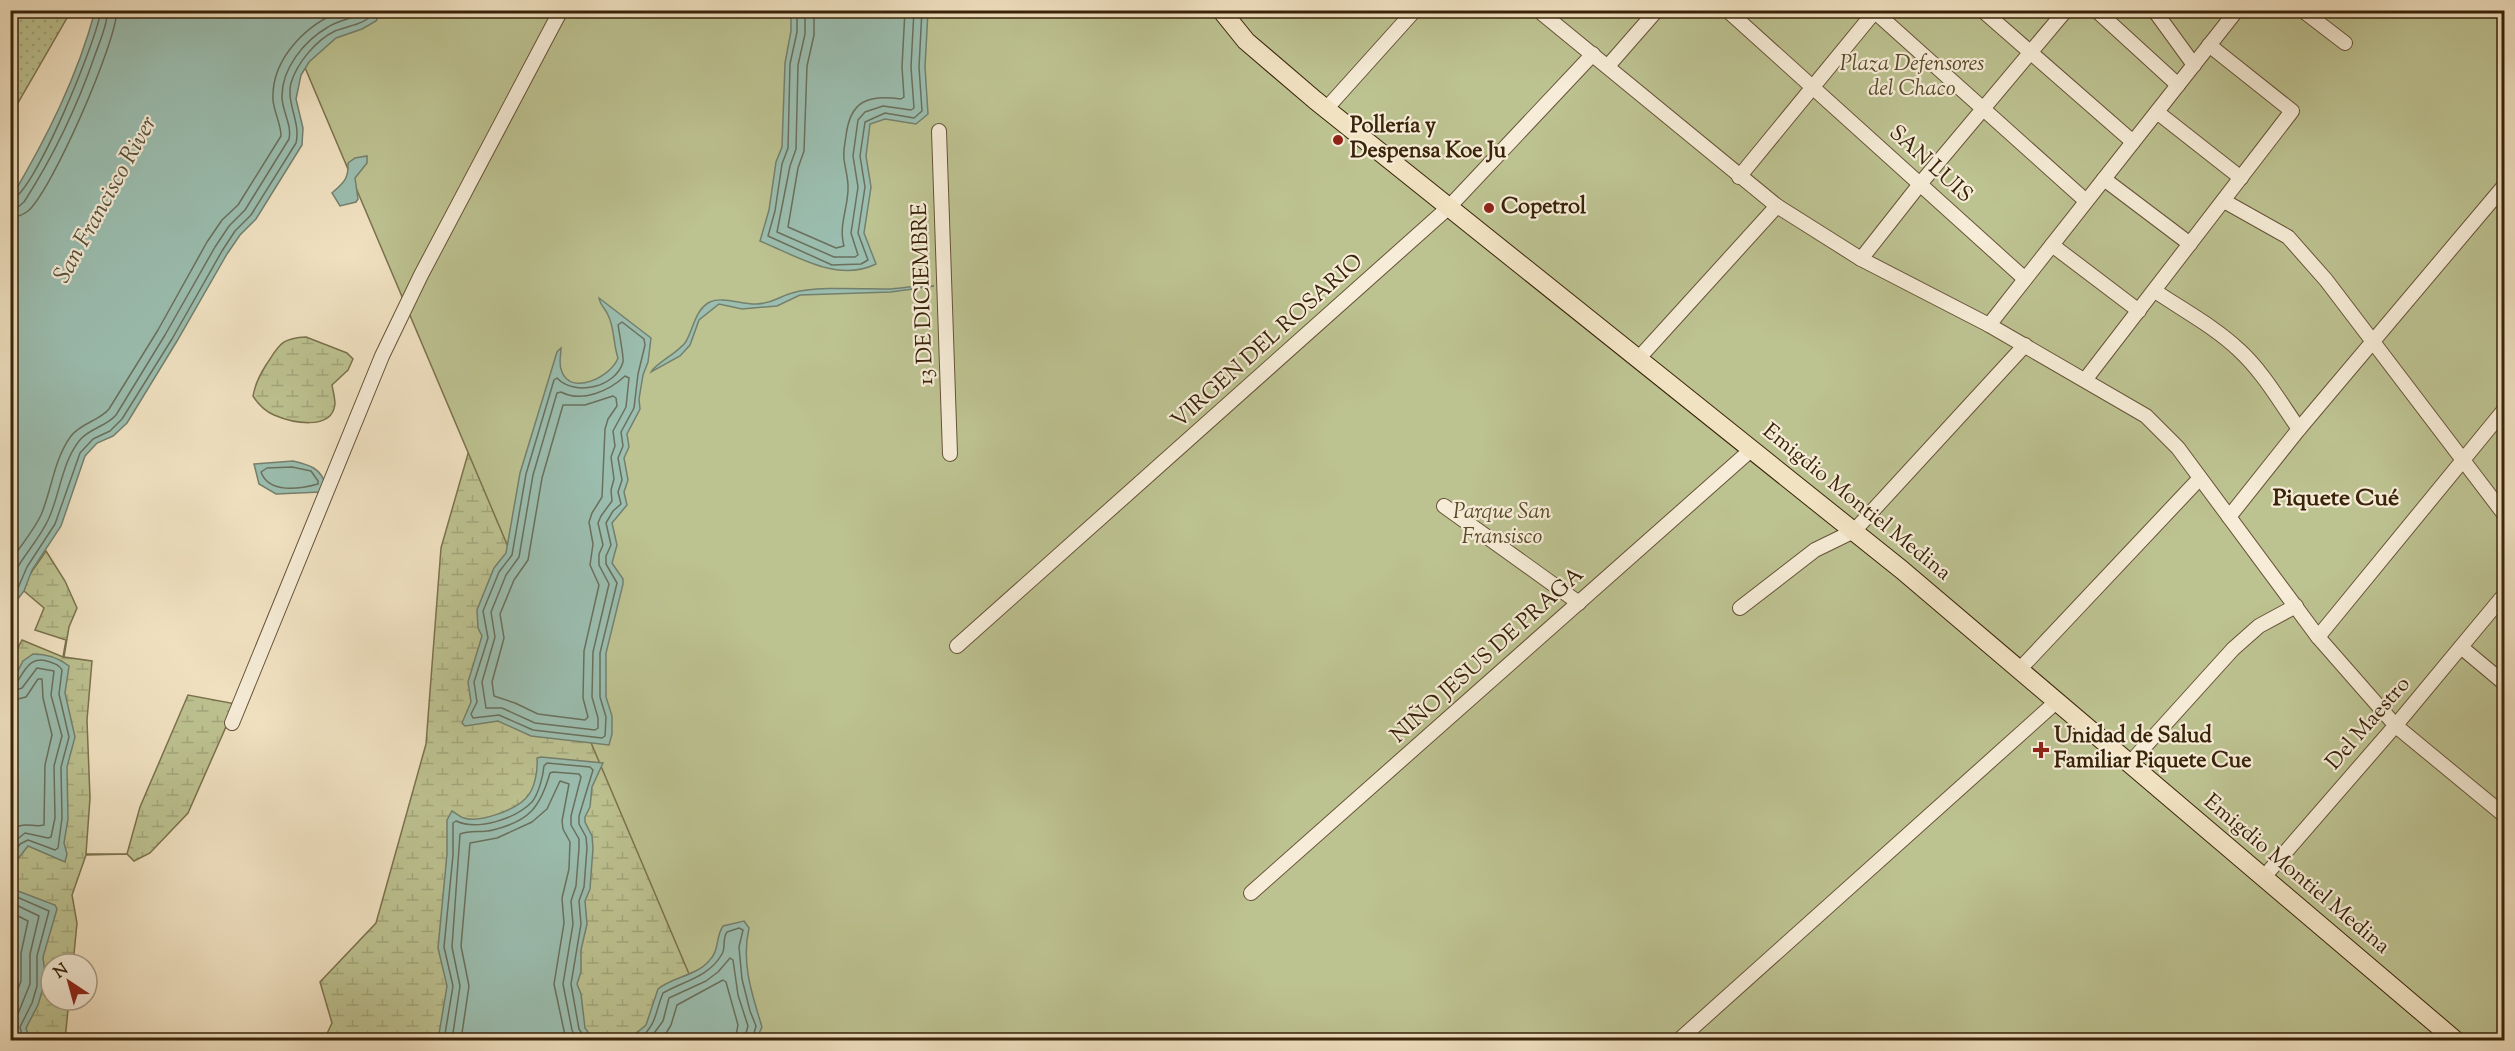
<svg xmlns="http://www.w3.org/2000/svg" width="2515" height="1051" font-family="'Sorts Mill Goudy',serif">
<defs>
<pattern id="grass-dots" width="8" height="8" patternUnits="userSpaceOnUse" patternTransform="scale(1.5)"><rect width="8" height="8" fill="#bdc291"/><path d="M2 2h.1M6 6h.1" fill="none" stroke="#a3a67c" stroke-width="1.8" stroke-linecap="round"/></pattern>
<pattern id="wetland-marsh" width="20" height="14" patternUnits="userSpaceOnUse" patternTransform="scale(1.5)"><rect width="20" height="14" fill="#bdc291"/><path d="M1 5h8M5 5V1M11 12h8M15 12V8" fill="none" stroke="#a3a67c"/></pattern>
</defs>
<rect width="100%" height="100%" fill="#f1e2c2"/>
<filter id="stains"><feTurbulence type="fractalNoise" baseFrequency=".00333" numOctaves="4"/><feColorMatrix values="0 0 0 0 .2 0 0 0 0 .09 0 0 0 0 .02 0 0 0 .5 -.17"/></filter>
<radialGradient id="worn" r=".72"><stop offset=".6" stop-color="#630" stop-opacity="0"/><stop offset="1" stop-color="#630" stop-opacity=".3"/></radialGradient>
<polygon fill="url(#grass-dots)" stroke="#7b724d" stroke-width="1.5" points="11,10 71,11 11,115 10,11"/>
<g fill="url(#wetland-marsh)" stroke="#7b724d" stroke-width="1.5">
<polygon points="518,279 847,1040 324,1040 332,1023 320,982 376,923 426,744 441,548"/>
<path d="M306,337L347,353L353,359L348,370L332,385C333,391 335,398 335,404C332,432 290,422 274,415C265,411 258,404 253,396C255,384 259,376 266,365C279,346 280,338 306,337Z"/>
<polygon points="46,551 65,581 77,608 69,627 64,657 92,661 87,720 90,798 86,854 127,854 140,807 188,695 236,704 188,813 150,853 134,861 127,854 86,855 72,895 77,923 73,964 51,964 51,1000 69,1000 65,1040 11,1040 10,663 22,640 63,657 66,640 35,630 44,608 24,591 28,577"/>
</g>
<polygon fill="#bdc291" stroke="#7b724d" stroke-width="1.5" points="281,11 2504,11 2504,1040 717,1040"/>
<g fill="#9bbeb0" stroke="#74806d" stroke-width="1.5">
<path d="M95,11H382L376,21L362,29L336,38L309,62L301,75L296,99L303,128L302,145L256,219L240,235L227,254L177,341L127,423L113,436L97,443L85,456L61,526L32,570L24,591L11,608V198C46,139 77,78 95,11Z"/>
<path d="M791,11H928L925,67L928,114L916,124L885,119L870,124L866,156L871,187L864,233L876,264C837,283 797,256 760,241L769,210L776,162L782,147L785,63L791,31Z"/>
<path d="M367,156V163L355,178L358,199L356,202L340,206L332,193C343,183 349,179 348,163L355,158Z"/>
<path d="M934,286L891,292L800,295L777,306L742,309L719,304L699,320L690,345L680,356L651,372C655,364 676,354 685,343C693,331 694,312 708,303C721,295 742,305 757,304C775,303 777,297 792,293C815,286 863,289 889,289C903,288 920,285 934,286Z"/>
<path d="M599,298L651,338L648,362L643,375L639,399L640,409L627,434L629,447L624,458L628,480L624,492L627,505L612,523L617,545L612,563L623,579V584L606,653V697L612,716V734L609,745L531,736L498,721L465,726L462,723L471,702L468,682L482,636L478,628L477,610L494,568L506,553L520,473L557,352L561,348C561,356 558,364 562,372C571,396 611,377 618,358C613,344 615,329 608,315C605,308 600,305 599,298Z"/>
<path d="M293,461C310,465 321,468 326,486L321,492L276,494L259,484L254,464Z"/>
<path d="M33,654C47,654 58,657 69,666L65,693L75,737L67,767L68,819L64,843L67,854L65,862L28,846L17,860L11,857V684L23,661Z"/>
<path d="M541,757L603,763L592,787L590,807L585,817V822L592,836L593,848L590,889L585,901L587,924L581,950V972L577,984L581,994L585,1028L594,1040H438L447,986L438,948L447,854V820L452,811C456,813 460,817 464,818C480,823 515,810 526,798C535,789 538,770 537,758Z"/>
<polygon points="10,888 55,905 57,909 43,957 45,974 43,988 38,1005 26,1028 30,1040 11,1040"/>
<path d="M744,921L749,928C741,963 752,994 762,1027L756,1040H628L646,1025L658,989C672,977 696,976 709,961C720,950 715,938 723,926Z"/>
</g>
<g fill="none" stroke-linecap="round" stroke-linejoin="round">
<g stroke="#6a705c" stroke-width="1.5">
<polyline points="797,10 797,32 790,64 788,148 782,164 775,211 768,236 832,265 861,264 868,260 858,233 865,187 860,156 865,122 885,113 914,118 922,111 919,67 922,10"/>
<polyline points="805,10 805,34 798,65 796,149 790,166 777,232 834,257 855,257 858,255 851,233 858,187 853,156 858,120 865,112 883,106 911,110 914,108 911,67 914,10"/>
<path d="M814,10V35L807,66L804,151L798,168L788,227L836,248L844,246C838,225 849,206 848,186C848,177 845,168 844,159C843,151 845,143 846,136C850,101 868,94 901,99L904,97L902,67L905,10"/>
<path d="M10,200C33,198 98,37 101,10"/>
<path d="M10,208L18,207L24,202C53,157 77,107 95,55C100,41 107,26 108,10"/>
<path d="M10,217C17,217 23,215 28,211C52,190 116,44 117,10"/>
<path d="M622,322L644,339L645,345L638,374L634,408L621,432L623,446L618,458L622,480L618,492L621,504L613,511L606,523L611,545L606,556V564L617,583L600,653V697L606,717L605,736L602,738L533,730L499,715L473,718L471,714L477,702L474,682L488,638L483,611L499,572L512,555L526,474L554,380L557,378C575,397 616,387 623,362C624,358 619,331 618,325Z"/>
<path d="M625,376L629,378L626,407L613,431L615,446L611,457L614,479L611,490L612,501L601,516L598,523L603,545L599,554V565L609,584L593,652L592,697L598,718V728L595,730L535,723L502,708H486L482,682L495,637L491,612L506,575L519,557L533,475L557,393L561,392C582,403 609,391 625,376Z"/>
<polygon points="613,396 616,398 617,406 608,419 605,429 602,497 592,513 589,522 593,544 590,565 599,585 584,651 583,698 588,717 585,720 538,714 515,703 494,696 492,682 504,638 500,614 514,580 528,560 542,478 563,405 585,405"/>
<path d="M292,467L311,471L318,481V484C300,489 269,494 261,472L267,468Z"/>
<path d="M10,562C20,546 33,532 41,515C52,489 54,459 71,436C81,423 99,421 109,409L158,330L207,242L222,220L238,205L281,136C281,124 274,112 273,100C271,58 308,22 345,10"/>
<path d="M10,586C13,579 15,572 19,565C29,549 41,536 49,518C60,493 62,463 79,441C89,428 106,427 116,415L165,335L215,247L229,226L245,210L289,139C292,125 283,113 282,98C281,69 304,41 328,27C340,19 355,19 367,10"/>
<path d="M10,599L18,588L27,567L55,524L80,453L93,439L110,431L122,419L172,339L222,251L235,231L251,215L296,143C301,122 286,104 291,83C297,63 316,40 335,31C350,25 367,25 375,10"/>
<path d="M10,684L17,682C26,668 31,655 50,662C56,664 59,665 62,670L59,694L69,737L61,767L62,818L58,848L55,850L28,840L20,844L15,852H10"/>
<polyline points="10,692 22,688 37,668 54,671 51,695 62,736 54,766 55,818 51,837 48,838 25,833 10,845"/>
<path d="M10,701L26,697L38,679H42L43,698L52,735L45,765L44,825C31,828 26,820 10,831"/>
<polyline points="10,894 49,911 37,956 37,986 32,1003 20,1027 23,1040"/>
<polyline points="10,902 39,916 30,954 30,984 13,1026 15,1040"/>
<polyline points="10,912 28,921 21,953 21,981 10,1010"/>
<path d="M444,1040L453,986L444,947L453,855V823L456,821C478,831 515,819 532,802C539,793 543,776 544,766L547,763L590,767L593,770L579,816V824L586,837L587,848L584,887L579,901L581,924L571,984L579,1029L586,1040"/>
<path d="M452,1040L460,986L452,947L460,834C470,830 483,833 493,830C529,821 540,808 550,773L553,772L579,774L581,777L571,816V825L579,839V848L576,886L571,901L573,924L563,984L572,1030L577,1040"/>
<polyline points="461,1040 469,986 461,946 470,843 497,838 532,822 547,809 560,781 569,784 562,821 563,829 570,842 569,869 562,898 564,923 554,984 566,1040"/>
<path d="M639,1040C658,1022 654,1015 663,993C684,981 709,977 722,954C726,947 722,939 727,932L739,928L743,930L739,947L742,979L750,1011L756,1026L752,1040"/>
<polyline points="649,1040 663,1021 669,998 706,981 718,972 730,958 733,960 738,995 748,1026 744,1040"/>
<polyline points="662,1040 671,1025 677,1005 723,980 726,982 738,1025 735,1040"/>
</g>
<g stroke="#675337" stroke-width="16">
<g id="minor">
<polyline points="1538,10 1777,206 1861,259 1989,325 2146,416 2178,448 2318,637 2396,726 2504,815"/>
<polyline points="1727,10 2025,279"/>
<polyline points="1873,10 2086,201"/>
<polyline points="1982,10 2133,142"/>
<polyline points="2096,10 2178,85"/>
<polyline points="2154,10 2194,65"/>
<polyline points="2302,10 2345,43"/>
<polyline points="1608,66 1657,10"/>
<polyline points="1326,109 1415,10"/>
<polyline points="2157,112 2241,178"/>
<polyline points="939,131 950,454"/>
<polyline points="1739,177 1876,10"/>
<polyline points="2104,179 2190,244"/>
<polyline points="2224,201 2288,237 2326,280 2504,514"/>
<polyline points="2052,245 2139,311"/>
<polyline points="1861,259 1920,184 2066,10"/>
<path d="M2155,291C2183,310 2215,327 2239,350C2263,372 2280,402 2299,429"/>
<polyline points="1989,325 2237,10"/>
<polyline points="1638,359 1777,206"/>
<polyline points="2085,380 2292,111 2209,45"/>
<polyline points="1444,506 1579,603"/>
<polyline points="2229,517 2299,429 2504,186"/>
<polyline points="1740,608 1815,550 1854,531 2025,345"/>
<polyline points="2318,637 2504,410"/>
<polyline points="957,646 1449,207 1593,54"/>
<polyline points="2461,647 2504,683"/>
<polyline points="2019,670 2200,478"/>
<polyline points="232,723 382,356 421,275 561,10"/>
<polyline points="2129,764 2233,649 2259,626 2296,606"/>
<polyline points="2263,878 2401,719 2504,595"/>
<polyline points="1251,893 1752,449"/>
<polyline points="1679,1040 2056,702"/>
</g>
</g>
<g stroke="#392309" stroke-width="20">
<polyline id="major" points="1221,10 1246,41 1315,100 1902,570 2455,1040"/>
</g>
<use href="#minor" stroke="#f6ecd7" stroke-width="14"/>
<use href="#major" stroke="#f1e2c2" stroke-width="18"/>
</g>
<g fill="#8f2418" stroke="#f6ecd7" stroke-width="2">
<circle cx="1338" cy="140" r="6"/>
<circle cx="1489" cy="208" r="6"/>
<path d="M2038 741h6v6h6v6h-6v6h-6v-6h-6v-6h6z"/>
</g>
<g text-anchor="middle" dominant-baseline="central" stroke-width="4.5" stroke-linejoin="round" paint-order="stroke">
<g font-size="22" font-style="italic" fill="#5a4b2b" stroke="#f6ecd7">
<text x="1912" y="65">Plaza Defensores<tspan x="1912" dy="25">del Chaco</tspan></text>
<text x="1502" y="513">Parque San<tspan x="1502" dy="25">Fransisco</tspan></text>
</g>
<g font-size="22" font-weight="bold" fill="#392309" stroke="#f6ecd7" text-anchor="start">
<text x="1350" y="127">Pollería y<tspan x="1350" dy="25">Despensa Koe Ju</tspan></text>
<text x="1501" y="208">Copetrol</text>
<text x="2054" y="737">Unidad de Salud<tspan x="2054" dy="25">Familiar Piquete Cue</tspan></text>
</g>
<g font-size="22" fill="#392309" stroke="#f6ecd7">
<text transform="translate(1930 165) rotate(42)">SAN LUIS</text>
<text transform="translate(924 294) rotate(-92)">13 DE DICIEMBRE</text>
<text transform="translate(1268 342) rotate(-42)">VIRGEN DEL ROSARIO</text>
<text transform="translate(1856 503) rotate(39)">Emigdio Montiel Medina</text>
<text transform="translate(1488 656) rotate(-42)">NIÑO JESUS DE PRAGA</text>
<text transform="translate(2369 724) rotate(-49)">Del Maestro</text>
<text transform="translate(2296 875) rotate(40)">Emigdio Montiel Medina</text>
</g>
<g font-size="24" font-style="italic" fill="#56523b" stroke="#f6ecd7">
<text transform="translate(106 200) rotate(-61)">San Francisco River</text>
</g>
<g font-size="24" font-weight="bold" fill="#392309" stroke="#f6ecd7">
<text x="2336" y="499">Piquete Cué</text>
</g>
</g>
<rect width="2515" height="1051" fill="none" stroke="#f1e2c2" stroke-width="36"/>
<rect x="12" y="12" width="2491" height="1027" fill="none" stroke="#392309" stroke-width="3"/>
<rect x="18" y="18" width="2479" height="1015" fill="none" stroke="#392309" stroke-width="1.5"/>
<g transform="translate(69 982) rotate(324)"><circle r="28" fill="#f6ecd7" stroke="#aa9c85" stroke-width="1.5"/>
<path d="M0-4.5L10 22L0 15L-10 22Z" fill="#8f2418"/>
<text y="-9" font-size="16" font-weight="bold" text-anchor="middle" fill="#392309">N</text>
</g>
<rect width="100%" height="100%" filter="url(#stains)"/>
<rect width="100%" height="100%" fill="url(#worn)"/>
</svg>
